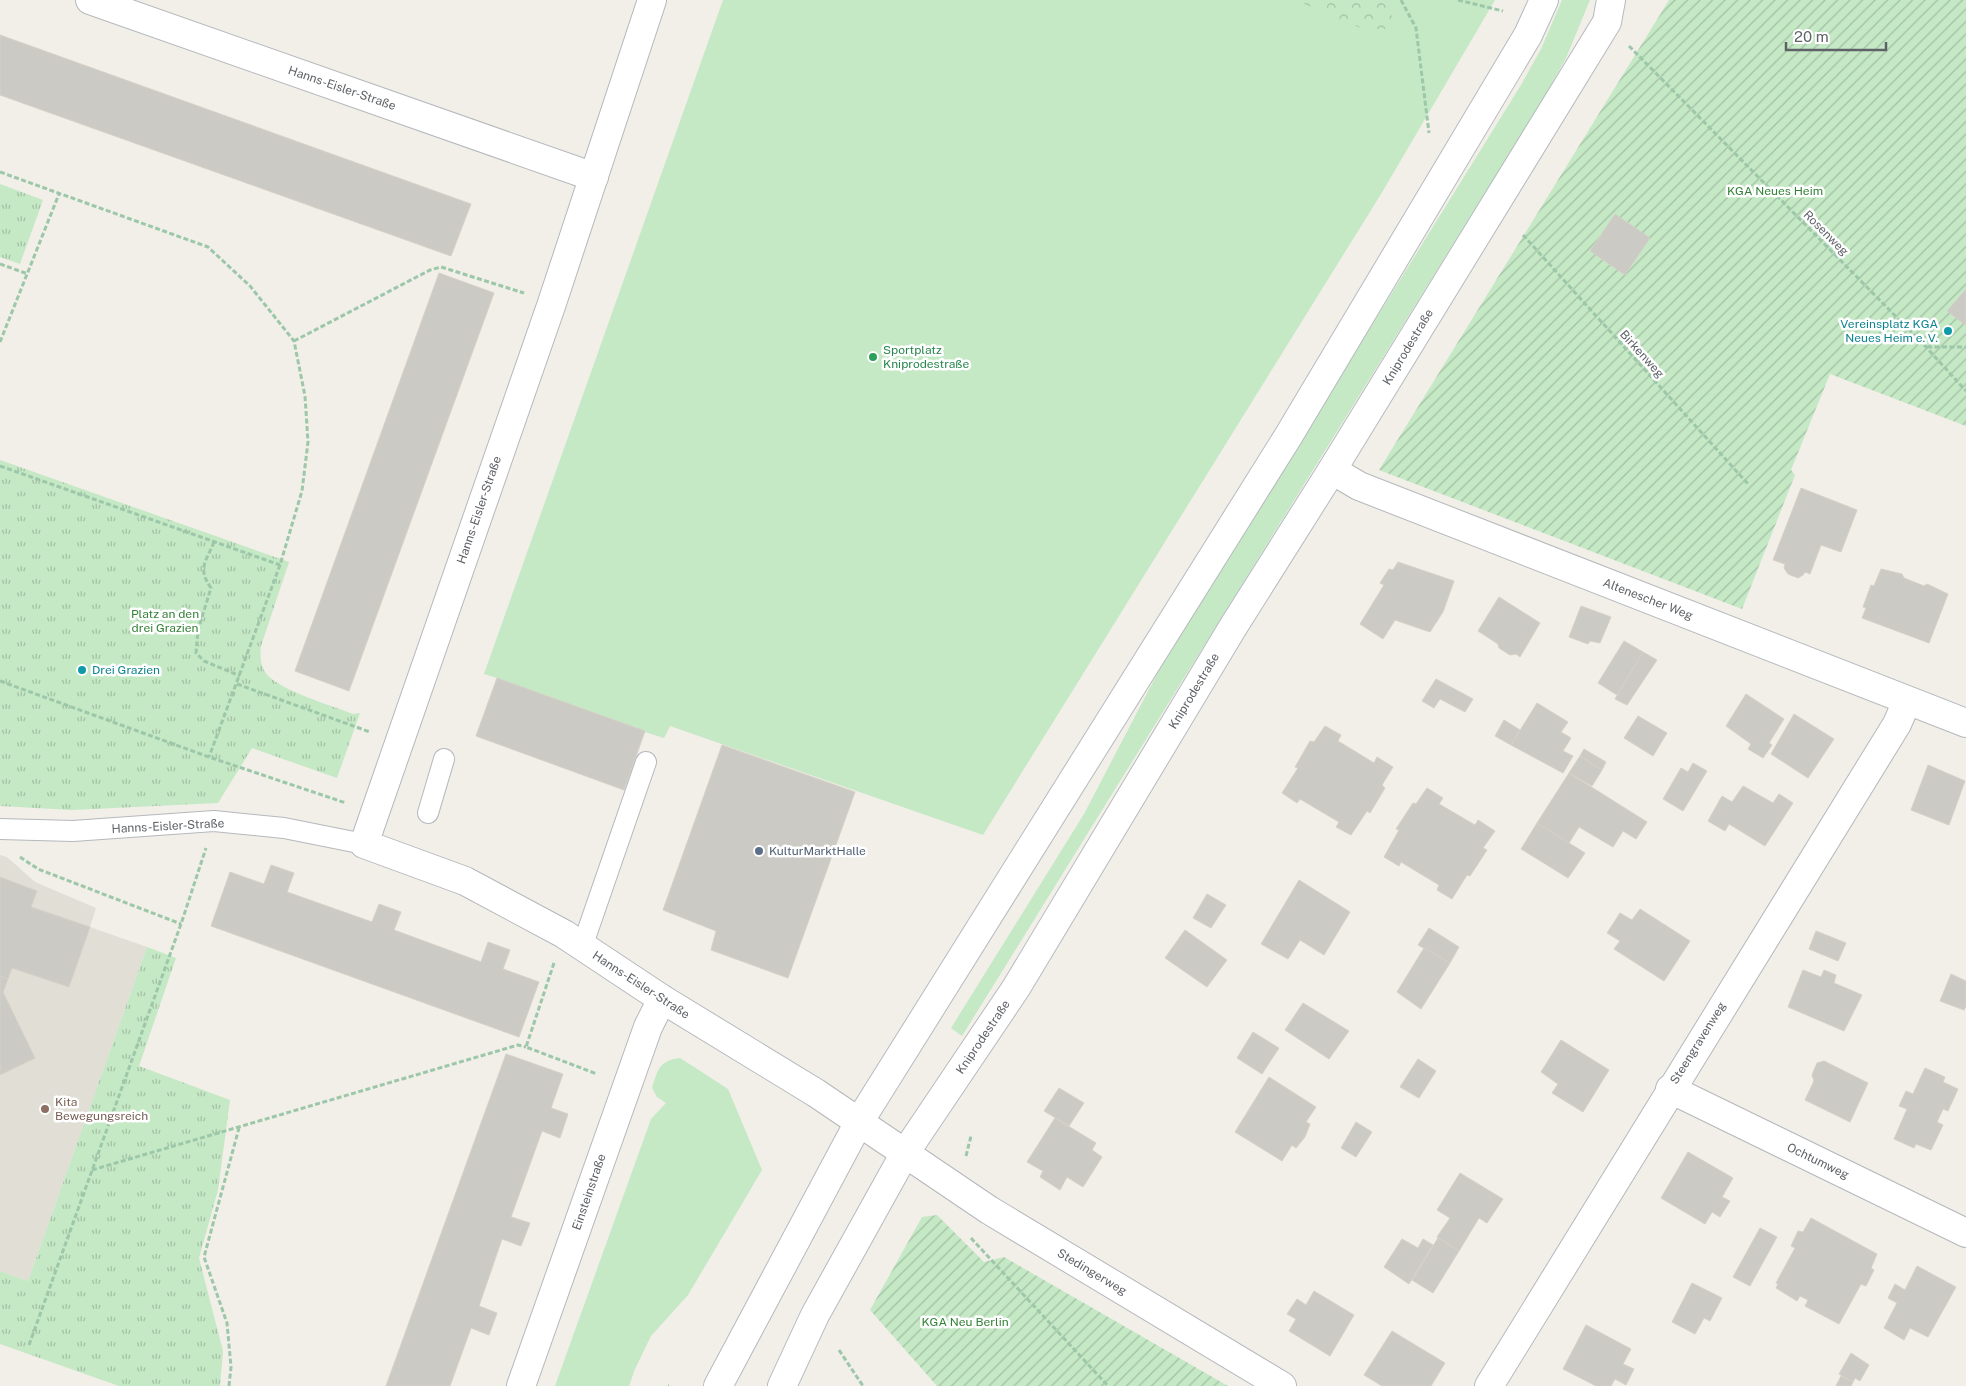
<svg xmlns="http://www.w3.org/2000/svg" width="1966" height="1386" font-family="'Public Sans',sans-serif">
<defs>
<pattern id="forest-crowns" width="20" height="18" patternUnits="userSpaceOnUse" patternTransform="scale(1.25)"><rect width="20" height="18" fill="#c5e8c5"/><path d="M2 6a3 3 0 1 1 6 0M12 15a3 3 0 1 1 6 0" fill="none" stroke="#a3c0a4"/></pattern>
<pattern id="park-tufts" width="24" height="20" patternUnits="userSpaceOnUse" patternTransform="scale(1.25)"><rect width="24" height="20" fill="#c5e8c5"/><path d="M3 7l-1-3M5 7V3M7 7l1-3M15 17l-1-3M17 17v-4M19 17l1-3" fill="none" stroke="#a3c0a4"/></pattern>
<pattern id="garden-furrows" width="10" height="10" patternUnits="userSpaceOnUse" patternTransform="scale(1.25)"><rect width="10" height="10" fill="#c5e8c5"/><path d="M-1 1l2-2M0 10L10 0M9 11l2-2" fill="none" stroke="#a3c0a4"/></pattern>
</defs>
<rect width="100%" height="100%" fill="#f1efe8"/>
<polygon fill="#e1ded6" points="0,855 7,857 35,882 96,908 90,927 147,947 28,1281 0,1271"/>
<g fill="#c5e8c5">
<polygon points="723,0 1495,0 1381,194 983,835 670,726 664,738 645,732 624,790 476,736 497,678 484,674"/>
<polygon points="1562,0 1590,0 1566,58 1543,99 962,1036 951,1028 1084,814 1166,657 1521,85 1541,49"/>
<path d="M680,1058L728,1089L762,1170L688,1295L651,1336L635,1369L629,1386H555L651,1119L666,1103L657,1097L652,1088C658,1069 659,1061 680,1058Z"/>
</g>
<polygon fill="url(#forest-crowns)" points="1295,0 1389,0 1394,29 1363,29"/>
<g fill="url(#park-tufts)">
<polygon points="0,184 43,200 20,264 0,257"/>
<path d="M0,460L289,562L261,646C260,655 260,664 265,672C275,689 333,706 353,714L360,713L337,778L252,748L218,803L72,810L0,806Z"/>
<polygon points="147,947 176,958 139,1066 230,1100 218,1190 199,1258 223,1351 220,1386 119,1386 0,1344 0,1271 28,1281"/>
</g>
<g fill="url(#garden-furrows)">
<polygon points="1669,0 1966,0 1966,426 1830,374 1791,470 1795,475 1742,609 1379,470"/>
<polygon points="937,1215 984,1262 1004,1257 1228,1386 937,1386 870,1310 922,1217"/>
</g>
<g fill="#cccac5" stroke="#d6d1c6">
<polygon points="0,35 471,204 451,256 0,95"/>
<polygon points="1615,214 1650,238 1625,275 1590,251"/>
<polygon points="439,273 494,293 349,691 295,671"/>
<polygon points="1966,289 1966,324 1965,325 1947,311"/>
<polygon points="1801,488 1857,510 1841,552 1821,545 1810,574 1805,572 1803,575 1798,578 1788,574 1784,568 1785,564 1773,560"/>
<polygon points="1398,562 1454,581 1443,612 1430,632 1395,620 1383,639 1360,624 1384,585 1380,583 1389,569 1393,570"/>
<polygon points="1881,569 1902,574 1904,578 1924,586 1927,584 1948,594 1929,643 1862,618 1866,608 1863,607 1871,585 1874,586"/>
<polygon points="1499,597 1540,623 1520,657 1516,654 1510,655 1499,648 1498,644 1478,631"/>
<polygon points="1581,606 1611,617 1600,643 1590,641 1588,644 1569,637"/>
<polygon points="1624,641 1643,652 1617,695 1598,683"/>
<polygon points="1643,652 1657,660 1627,705 1615,699"/>
<polygon points="497,678 645,731 624,790 476,736"/>
<polygon points="1436,679 1473,699 1465,712 1440,699 1434,708 1422,701"/>
<polygon points="1746,694 1784,719 1769,743 1772,745 1763,758 1748,749 1751,744 1726,726"/>
<polygon points="1537,703 1568,722 1561,732 1571,738 1563,751 1573,756 1563,773 1511,745"/>
<polygon points="1794,714 1834,739 1808,778 1771,754"/>
<polygon points="1638,716 1667,733 1653,756 1624,738"/>
<polygon points="1504,720 1520,730 1511,745 1495,736"/>
<polygon points="1325,726 1341,735 1338,741 1374,763 1377,757 1393,767 1382,785 1385,788 1370,813 1367,811 1351,835 1336,827 1339,822 1300,799 1297,803 1282,793 1298,768 1295,767 1310,741 1314,742"/>
<polygon points="722,745 855,792 788,978 711,950 716,931 663,910"/>
<polygon points="1584,749 1606,762 1602,770 1580,756"/>
<polygon points="1580,756 1602,770 1592,786 1569,773"/>
<polygon points="1693,763 1707,771 1683,811 1663,799 1681,768 1688,772"/>
<polygon points="1928,765 1965,781 1949,825 1911,810"/>
<polygon points="1569,773 1647,822 1636,839 1623,831 1613,847 1579,827 1569,843 1537,823"/>
<polygon points="1743,786 1773,803 1779,794 1793,803 1765,846 1729,824 1725,831 1708,821 1722,796 1732,802"/>
<polygon points="1427,788 1443,798 1439,804 1475,825 1478,820 1495,831 1483,848 1487,850 1470,876 1467,875 1452,899 1437,890 1439,885 1401,862 1399,866 1384,857 1399,830 1396,829 1413,803 1416,804"/>
<polygon points="1537,823 1585,853 1568,878 1521,849"/>
<polygon points="271,865 294,873 287,892 372,922 379,904 401,912 394,930 481,962 488,942 510,950 503,969 539,982 519,1037 211,926 230,872 264,884"/>
<polygon points="0,877 37,891 31,907 90,927 69,987 12,968 8,979 0,976"/>
<polygon points="1299,880 1350,912 1324,955 1300,940 1288,959 1261,944"/>
<polygon points="1207,894 1226,905 1211,928 1193,918"/>
<polygon points="1640,909 1690,941 1664,981 1614,949 1620,941 1607,933 1620,913 1632,920"/>
<polygon points="1429,928 1459,947 1450,963 1418,945"/>
<polygon points="1185,930 1227,960 1207,987 1165,958"/>
<polygon points="1816,931 1846,943 1838,961 1809,949"/>
<polygon points="1424,948 1450,963 1421,1009 1397,992"/>
<polygon points="1803,970 1821,977 1824,970 1836,975 1834,983 1862,995 1844,1031 1788,1007"/>
<polygon points="1951,974 1966,981 1966,1006 1964,1010 1940,1001"/>
<polygon points="0,976 8,979 3,992 35,1058 0,1075"/>
<polygon points="1303,1003 1349,1031 1329,1059 1285,1030"/>
<polygon points="1253,1032 1279,1048 1262,1074 1237,1058"/>
<polygon points="1561,1040 1609,1070 1583,1112 1552,1093 1558,1084 1541,1072"/>
<polygon points="506,1054 563,1074 551,1108 568,1114 560,1138 542,1131 511,1217 530,1223 521,1246 502,1239 479,1306 497,1313 489,1335 471,1328 450,1386 386,1386"/>
<polygon points="1418,1059 1436,1071 1419,1098 1400,1087"/>
<polygon points="1824,1061 1868,1083 1850,1122 1805,1100 1814,1081 1812,1075 1817,1063"/>
<polygon points="1925,1068 1945,1077 1943,1082 1958,1089 1948,1111 1943,1109 1937,1122 1943,1125 1931,1150 1916,1144 1914,1148 1894,1139 1907,1109 1899,1106 1906,1091 1913,1094"/>
<polygon points="1269,1077 1316,1107 1306,1122 1310,1124 1305,1137 1296,1148 1292,1145 1282,1161 1235,1132"/>
<polygon points="1059,1088 1084,1103 1069,1126 1044,1111"/>
<polygon points="1055,1118 1096,1143 1092,1150 1102,1157 1083,1187 1067,1177 1060,1190 1040,1177 1043,1171 1027,1162"/>
<polygon points="1356,1122 1372,1132 1356,1157 1341,1148"/>
<polygon points="1688,1152 1733,1178 1722,1197 1730,1201 1720,1217 1712,1212 1705,1224 1661,1198"/>
<polygon points="1460,1173 1503,1199 1487,1223 1479,1218 1459,1251 1437,1237 1450,1218 1437,1210"/>
<polygon points="1811,1218 1877,1254 1871,1268 1874,1270 1866,1286 1861,1284 1839,1324 1805,1306 1808,1300 1800,1296 1797,1301 1776,1288 1778,1284 1776,1283 1795,1248 1791,1246 1798,1231 1803,1232"/>
<polygon points="1760,1228 1777,1237 1750,1286 1733,1277"/>
<polygon points="1438,1238 1459,1251 1433,1293 1412,1280"/>
<polygon points="1402,1239 1418,1248 1423,1239 1433,1245 1409,1284 1384,1267"/>
<polygon points="1917,1266 1956,1287 1928,1337 1910,1328 1904,1340 1884,1328 1897,1303 1888,1298 1895,1284 1905,1290"/>
<polygon points="1692,1283 1722,1298 1710,1321 1704,1318 1695,1334 1672,1322"/>
<polygon points="1314,1291 1354,1315 1330,1356 1289,1331 1296,1319 1287,1314 1297,1299 1306,1305"/>
<polygon points="1586,1325 1631,1349 1623,1364 1634,1369 1626,1385 1615,1379 1611,1386 1596,1386 1563,1369"/>
<polygon points="1392,1331 1445,1363 1431,1386 1382,1386 1364,1375"/>
<polygon points="1851,1353 1869,1365 1860,1381 1855,1378 1853,1382 1839,1374"/>
<polygon points="1841,1376 1853,1382 1851,1386 1836,1386"/>
</g>
<g fill="none" stroke-linecap="round" stroke-linejoin="round">
<g stroke="#b5b8bc" stroke-width="22">
<g id="service">
<polyline points="428,813 444,759"/>
<polyline points="0,829 73,831 214,821 284,828 364,844"/>
<polyline points="582,947 646,762"/>
</g>
</g>
<g stroke="#b5b8bc" stroke-width="30">
<g id="minor">
<polyline points="90,0 594,177"/>
<polyline points="652,0 552,303 364,844 465,881 564,934 662,999 816,1093 989,1210 1282,1386"/>
<polyline points="1332,470 1359,486 1966,723"/>
<polyline points="1670,1089 1966,1233"/>
<polyline points="521,1386 648,1027 662,999"/>
<polyline points="1489,1386 1897,724 1907,701"/>
</g>
</g>
<g stroke="#b6babf" stroke-width="30">
<g id="secondary">
<polyline points="718,1386 859,1122 1289,435 1528,35 1544,0"/>
<polyline points="782,1386 815,1315 905,1153 1016,988 1233,627 1332,470 1607,22 1611,0"/>
</g>
</g>
<g stroke="#9cc7a9" stroke-width="3" stroke-dasharray="5 2.5" stroke-linecap="butt">
<polyline points="1401,0 1416,28 1429,133"/>
<polyline points="1458,0 1503,11"/>
<polyline points="1629,46 1926,347 1966,391"/>
<polyline points="0,172 208,247 250,286 294,341 305,396 308,442 302,491 280,565 209,757"/>
<polyline points="1523,235 1748,484"/>
<polyline points="0,264 28,274"/>
<polyline points="294,341 430,270 441,267 524,293"/>
<polyline points="0,342 59,194"/>
<polyline points="1927,347 1966,347"/>
<polyline points="0,466 280,565"/>
<path d="M214,542C206,562 197,568 211,588L198,630L196,653L204,661L240,676"/>
<polyline points="0,681 209,757 346,803"/>
<polyline points="237,684 370,732"/>
<polyline points="20,857 38,869 181,924"/>
<polyline points="554,963 526,1047 597,1074"/>
<polyline points="966,1156 971,1136"/>
<polyline points="92,1170 518,1045 526,1047"/>
<polyline points="971,1238 1108,1386"/>
<polyline points="29,1345 181,924 206,848"/>
<polyline points="839,1350 863,1386"/>
<polyline points="229,1386 231,1367 227,1323 204,1257 239,1128"/>
<polyline points="668,1386 669,1386"/>
</g>
<use href="#service" stroke="#fff" stroke-width="20"/>
<use href="#minor" stroke="#fff" stroke-width="28"/>
<use href="#secondary" stroke="#fff" stroke-width="28"/>
</g>
<g fill="#0f9aa8" stroke="#fff" stroke-width="2">
<circle cx="1948" cy="331" r="5"/>
<circle cx="82" cy="670" r="5"/>
</g>
<circle fill="#2e9e5b" stroke="#fff" stroke-width="2" cx="873" cy="357" r="5"/>
<circle fill="#5c6f8a" stroke="#fff" stroke-width="2" cx="759" cy="851" r="5"/>
<circle fill="#8d6e63" stroke="#fff" stroke-width="2" cx="45" cy="1109" r="5"/>
<g text-anchor="middle" dominant-baseline="central" stroke-width="5" stroke-linejoin="round" paint-order="stroke">
<g font-size="12" fill="#5f6368" stroke="#fff">
<text transform="translate(342 88) rotate(19)">Hanns-Eisler-Straße</text>
<text transform="translate(1826 233) rotate(45)">Rosenweg</text>
<text transform="translate(1408 347) rotate(-59)">Kniprodestraße</text>
<text transform="translate(1642 354) rotate(48)">Birkenweg</text>
<text transform="translate(479 510) rotate(-71)">Hanns-Eisler-Straße</text>
<text transform="translate(1648 599) rotate(21)">Altenescher Weg</text>
<text transform="translate(1194 691) rotate(-59)">Kniprodestraße</text>
<text transform="translate(168 826) rotate(-3)">Hanns-Eisler-Straße</text>
<text transform="translate(641 985) rotate(33)">Hanns-Eisler-Straße</text>
<text transform="translate(983 1037) rotate(-56)">Kniprodestraße</text>
<text transform="translate(1698 1043) rotate(-58)">Steengravenweg</text>
<text transform="translate(1818 1161) rotate(26)">Ochtumweg</text>
<text transform="translate(589 1192) rotate(-71)">Einsteinstraße</text>
<text transform="translate(1092 1272) rotate(31)">Stedingerweg</text>
</g>
<g font-size="12" fill="#348238" stroke="#fff">
<text x="1775" y="191">KGA Neues Heim</text>
<text x="165" y="614">Platz an den<tspan x="165" dy="14">drei Grazien</tspan></text>
<text x="965" y="1322">KGA Neu Berlin</text>
</g>
<g font-size="12" fill="#0d838f" stroke="#fff" text-anchor="end">
<text x="1938" y="324">Vereinsplatz KGA<tspan x="1938" dy="14">Neues Heim e. V.</tspan></text>
<text x="92" y="670" text-anchor="start">Drei Grazien</text>
</g>
<g font-size="12" fill="#27864d" stroke="#fff" text-anchor="start">
<text x="883" y="350">Sportplatz<tspan x="883" dy="14">Kniprodestraße</tspan></text>
</g>
<g font-size="12" fill="#4e5e75" stroke="#fff" text-anchor="start">
<text x="769" y="851">KulturMarktHalle</text>
</g>
<g font-size="12" fill="#785e54" stroke="#fff" text-anchor="start">
<text x="55" y="1102">Kita<tspan x="55" dy="14">Bewegungsreich</tspan></text>
</g>
</g>
<path d="M1786 42v8h100v-8" fill="none" stroke="#5f6368" stroke-width="2.5"/>
<text x="1794" y="42" font-size="15" fill="#5f6368" stroke="#ffffff" stroke-width="4" paint-order="stroke">20 m</text>
</svg>
